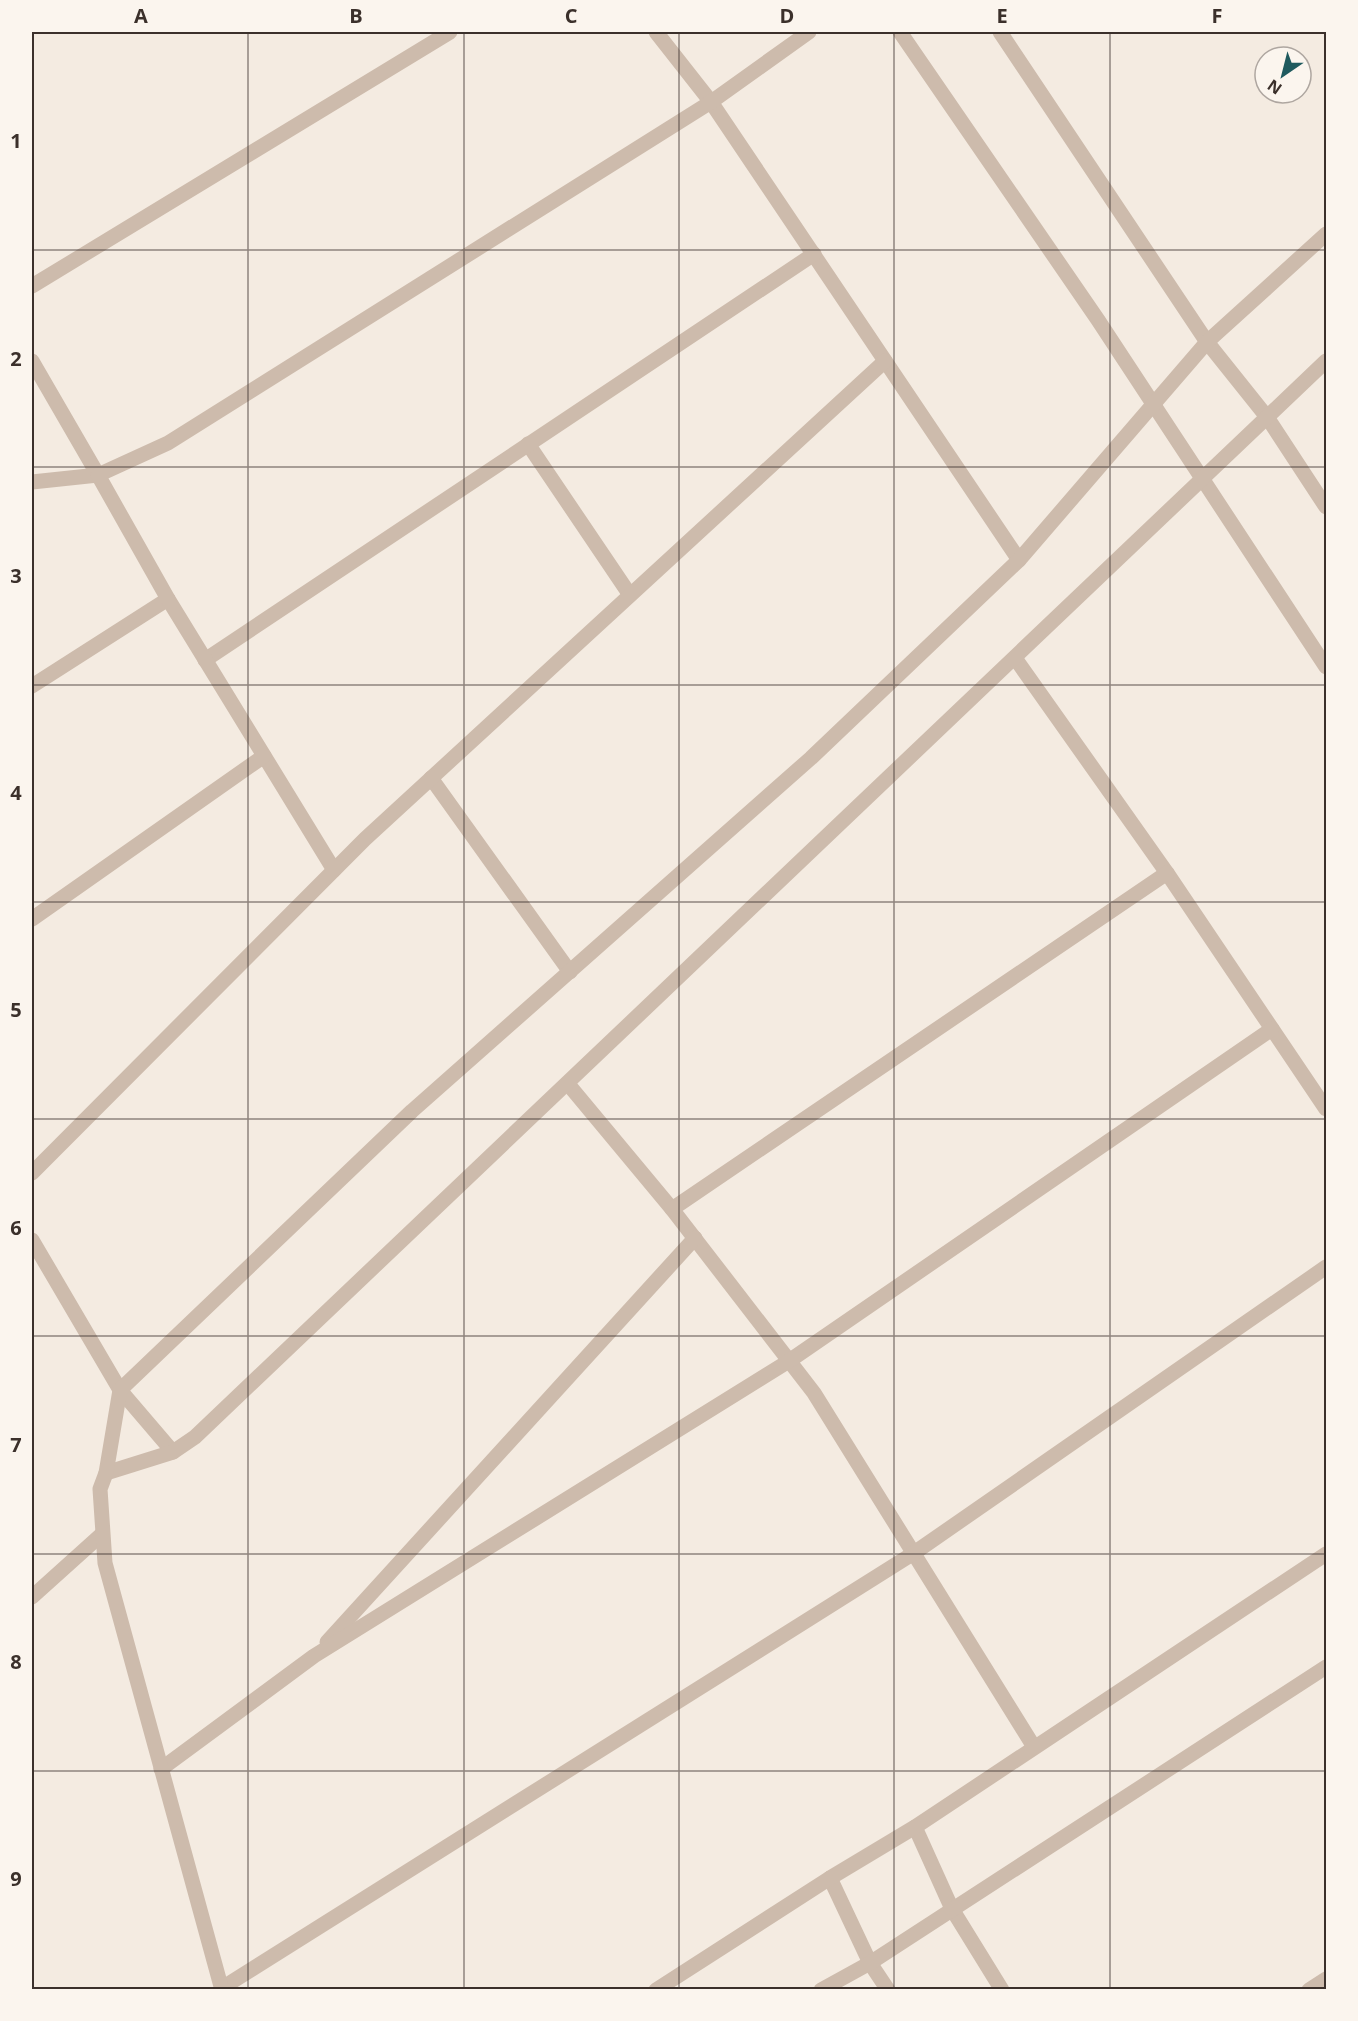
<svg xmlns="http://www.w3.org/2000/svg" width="1358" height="2021" font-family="'Open Sans',sans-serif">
<rect width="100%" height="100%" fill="#f4ebe1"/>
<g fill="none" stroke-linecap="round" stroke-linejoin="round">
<g stroke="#cdbbac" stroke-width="15">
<polyline points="656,32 711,102 1019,560"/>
<polyline points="900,32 1098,320 1326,667"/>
<polyline points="1000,32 1207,342 1267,417 1326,507"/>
<polyline points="32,286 450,32"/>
<polyline points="32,361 98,475 32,482"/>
<polyline points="528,444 630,595"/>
<polyline points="1015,658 1167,873 1326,1109"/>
<polyline points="205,660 814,254"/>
<polyline points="32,686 168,599"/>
<polyline points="431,778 570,972"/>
<polyline points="334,870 168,599 98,475 168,443 711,102 809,32"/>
<polyline points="32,919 264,756"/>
<polyline points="568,1084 672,1209 814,1393 1034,1747"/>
<polyline points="32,1173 365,839 885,361"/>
<polyline points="672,1209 1167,873"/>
<polyline points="32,1240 120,1390 173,1452"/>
<polyline points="106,1473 173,1452 195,1437 1326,361"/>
<polyline points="32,1597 102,1534"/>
<polyline points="327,1642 695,1238"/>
<polyline points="161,1769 314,1656 789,1361 1272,1029"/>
<polyline points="915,1827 952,1909 1002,1990"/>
<polyline points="830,1878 870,1963 888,1990"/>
<polyline points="222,1988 914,1553 1326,1267"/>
<polyline points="222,1990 105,1563 100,1489 106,1473 120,1390 412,1111 811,758 1019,560 1207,342 1326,234"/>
<polyline points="656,1990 830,1878 915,1827 1326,1554"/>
<polyline points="821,1990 870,1963 1326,1667"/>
<polyline points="1309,1990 1326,1979"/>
</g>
</g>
<path fill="none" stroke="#3b302b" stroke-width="1.5" stroke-opacity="0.55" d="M248,32V1990M464,32V1990M679,32V1990M894,32V1990M1110,32V1990M32,250H1326M32,467H1326M32,685H1326M32,902H1326M32,1119H1326M32,1336H1326M32,1554H1326M32,1771H1326"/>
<rect width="1358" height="2021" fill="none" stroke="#fbf5ee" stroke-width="66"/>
<g transform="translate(1283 75) rotate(215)"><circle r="28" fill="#fbf5ee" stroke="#aea6a0" stroke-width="1.5"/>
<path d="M0-4.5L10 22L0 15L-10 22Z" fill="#1f5a5e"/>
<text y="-9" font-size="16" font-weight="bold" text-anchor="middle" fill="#3b302b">N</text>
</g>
<rect x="33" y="33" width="1292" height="1955" fill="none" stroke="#3b302b" stroke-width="2"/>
<g font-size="20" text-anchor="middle" font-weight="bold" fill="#3b302b">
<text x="141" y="23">A</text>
<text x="356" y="23">B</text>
<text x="571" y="23">C</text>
<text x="787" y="23">D</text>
<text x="1002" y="23">E</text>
<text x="1217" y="23">F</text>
<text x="16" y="148">1</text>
<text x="16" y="366">2</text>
<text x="16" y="583">3</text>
<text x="16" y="800">4</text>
<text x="16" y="1017">5</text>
<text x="16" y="1235">6</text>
<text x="16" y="1452">7</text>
<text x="16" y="1669">8</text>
<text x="16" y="1886">9</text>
</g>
</svg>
